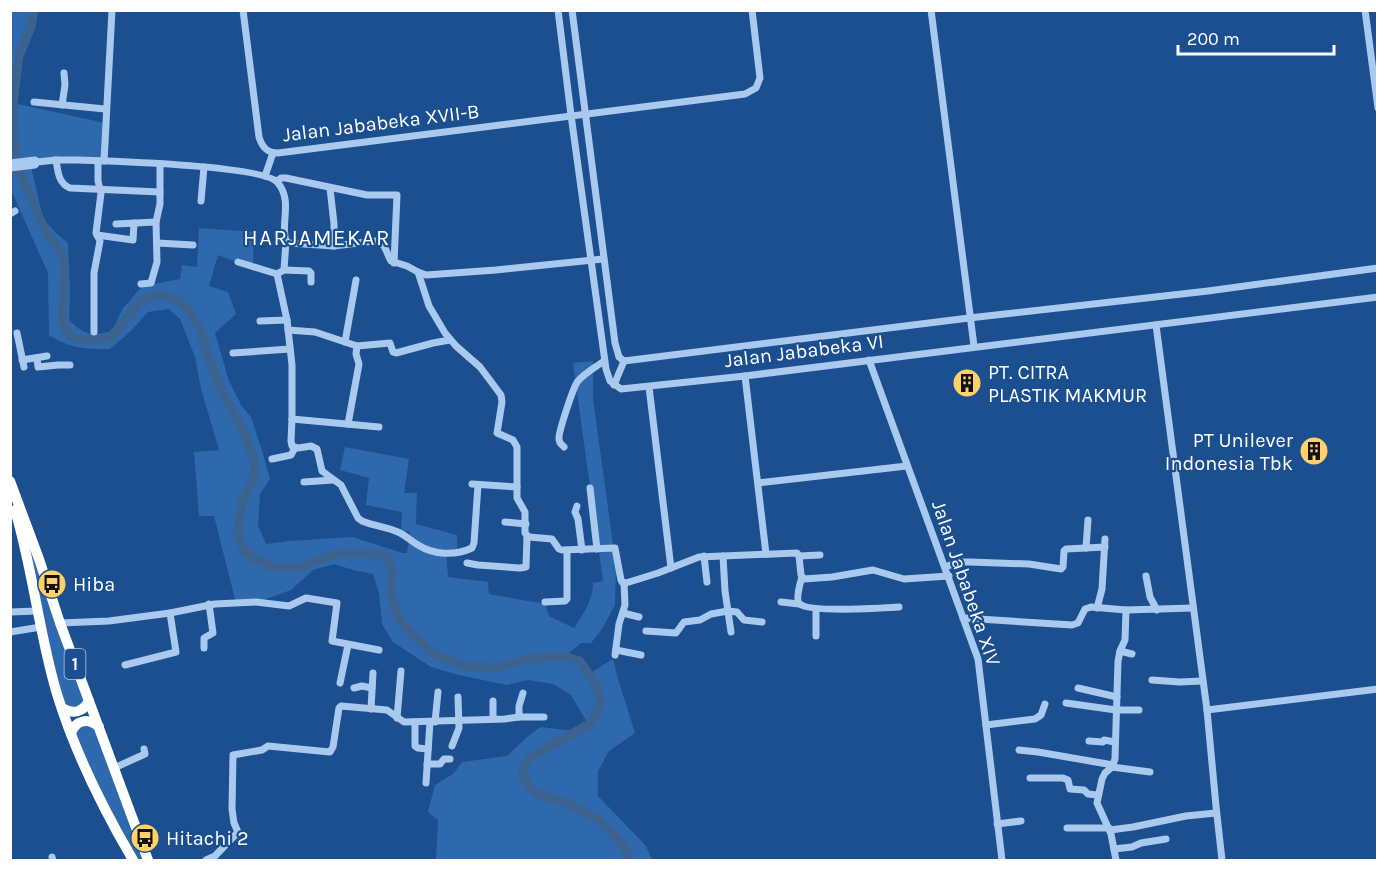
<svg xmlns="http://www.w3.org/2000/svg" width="1388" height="871" font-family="Karla,sans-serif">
<rect width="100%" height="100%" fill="#1b4f8f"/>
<g fill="#2e69ad">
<path d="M10,11H34L31,28L19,56L13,103L110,124L108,158L30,162L43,219L56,233L68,243L70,294L69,320C85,335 90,337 112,331L123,308L131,300L135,294L143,286L180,279L182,265L197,267L199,228L254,232L253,268L218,255L209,286L228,292L236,314L215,333L229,381L241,405L251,417L263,454L270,479L260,494L258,525L266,544L289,541L352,537L403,553H407L410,532L401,530L402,512L366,505L369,478L340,470L345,447L409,459L404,493H417L416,524L457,535V549L446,553L448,577L488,582L489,594L545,604L549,616L574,628C583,614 593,601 593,583L603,581L573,363L593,361V399L616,566L615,605L602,629L591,643H581L565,656L580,661L589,674L613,659L618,679L635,733L609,751L598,771V796L646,846L652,860H436L438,820L428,812L435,785L453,774L462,762L507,756L526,738L540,727L576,731L588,724L571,695L553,684L528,680L507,685L459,675L431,667L393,642L382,624L379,593L373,574L353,570L334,564L313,570L291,590L258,602L236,603L214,516H199L194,452L219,450L201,389L195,357L180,319L169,309L148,312L131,331L110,349C85,349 71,349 49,335L48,273L11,190Z"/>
<polygon points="10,481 89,701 66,710 14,508 11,498"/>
<polygon points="95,723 148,860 133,860 72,729"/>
</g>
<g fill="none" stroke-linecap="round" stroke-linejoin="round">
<polyline stroke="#3c6290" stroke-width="9" points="34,10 31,27 19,56 13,103 14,142 20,174 47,235 60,249 65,269 62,324 70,336 82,340 99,340 112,336 142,300 152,296 165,296 176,299 189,311 200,329 208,357 222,391 241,427 254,459 255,476 242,502 237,533 245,553 272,567 298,568 321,559 341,553 383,554 391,563 392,574 391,592 397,616 409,631 434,654 465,666 496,668 530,659 564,656 580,661 595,683 601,699 598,710 589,724 528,759 522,771 525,781 536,794 565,802 598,819 623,845 629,860"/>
<g stroke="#a9c9ee" stroke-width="7">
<path d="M243,10L259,137C262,147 267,153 278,153L745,94L756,88L760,78L752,10"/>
<polyline points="558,10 571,115 606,369 610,381 621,389 745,376 1378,297"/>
<polyline points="572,10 615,343 619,357 624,361 969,318 1208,291 1378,268"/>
<polyline points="931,10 974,346"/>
<polyline points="1365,10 1378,108"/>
<polyline points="34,102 105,109"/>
<polyline points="62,105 65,85 64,73"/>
<path d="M56,160C58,171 58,183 70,188L160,192"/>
<polyline points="104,161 112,10"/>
<path d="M10,163L35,160L37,162L56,160H78C107,161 265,165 278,183C293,201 280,224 286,241L289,243L334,246L374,241C386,241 386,253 391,261L407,266L418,272L426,275L496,270L603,259"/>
<polyline points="10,168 35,165 37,162"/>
<polyline points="265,176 273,153"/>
<polyline points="277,181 281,178 286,178 367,195 397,195 394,263"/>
<polyline points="330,188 334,224 334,246"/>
<polyline points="201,201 204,167"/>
<polyline points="10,214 15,211"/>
<polyline points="116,224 156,222"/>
<polyline points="97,235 133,240 134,223"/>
<path d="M286,241L284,270L277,274L287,320L292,365V419L291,441L292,446L298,448L311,446L317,449L322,471L341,485L358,518L362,521C374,526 387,527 398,532C405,535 411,541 418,545C434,555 455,556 472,548L474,543L478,485"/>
<polyline points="157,243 193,245"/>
<polyline points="238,262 277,274"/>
<polyline points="284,270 309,271 311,273 311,282"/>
<polyline points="418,272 429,306 445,333 456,346 480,367 501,395 502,402 497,433 513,440 517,447 517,498 525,512 525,533 529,537 552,539 559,549 562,550 615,548 621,580 622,582 626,583 658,573 699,557 797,553 799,556 801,575 804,579 832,577 873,570 904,579 949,576"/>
<polyline points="141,284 151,283 157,262 156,222 160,204 160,164"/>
<polyline points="260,321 287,320"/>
<polyline points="1156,325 1207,710 1216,806 1222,860"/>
<polyline points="288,330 315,332 357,346 390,343 393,352 396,353 433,343 450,340"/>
<polyline points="94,332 94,273 100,241 96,233 101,193 98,181 98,161"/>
<polyline points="17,333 24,367"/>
<polyline points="345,342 356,280"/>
<polyline points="233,353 290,349"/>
<polyline points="37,358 38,367 58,365 70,365"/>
<polyline points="22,360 47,356"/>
<polyline points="869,360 978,659 1002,860"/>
<polyline points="745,376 766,554"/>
<polyline points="614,385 624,361"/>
<polyline points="649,387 671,568"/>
<polyline points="292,419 379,427"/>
<polyline points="348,424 359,364 356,354 357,346"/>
<path d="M564,447C561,444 559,443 559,439C558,433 574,385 578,381C585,373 596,367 604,361"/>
<polyline points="272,459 291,455 295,448"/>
<polyline points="304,482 333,480"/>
<polyline points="758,483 907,466"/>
<polyline points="472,484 517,487"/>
<polyline points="590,488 597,549"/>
<polyline points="577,506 575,512 578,519 582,550"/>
<polyline points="505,522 526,524"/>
<polyline points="1086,548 1088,520"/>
<polyline points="704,556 707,582"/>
<polyline points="723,556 725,591 731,632"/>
<polyline points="799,556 820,555"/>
<polyline points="467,563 478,565 520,568 526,567 527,536"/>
<polyline points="945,567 959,562 970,562 1029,564 1061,569 1063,567 1064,551 1066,549 1105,547"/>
<polyline points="1146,576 1150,597 1157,610"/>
<path d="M802,577C800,583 795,601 800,604C810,613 882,608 899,607"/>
<polyline points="545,602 565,601 567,599 567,551"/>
<polyline points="781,602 799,604"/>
<polyline points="1097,608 1102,589 1105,539"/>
<polyline points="10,612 37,611"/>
<polyline points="623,613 639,617"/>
<polyline points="963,618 1072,625 1078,623 1085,609 1091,607 1126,610 1193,608"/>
<polyline points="60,623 109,621 170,613 215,604 256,602 289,606 306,598 337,603 332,641 379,650"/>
<polyline points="646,631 676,633 684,622 700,620 711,614 728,611 737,612 744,620 762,622"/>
<polyline points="10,632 41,627"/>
<polyline points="816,636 816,609"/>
<polyline points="204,648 204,638 213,633 209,604"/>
<polyline points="616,650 641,655"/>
<polyline points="1120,651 1132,654"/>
<polyline points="615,655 619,624 625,605 624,583"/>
<polyline points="125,665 176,652 170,613"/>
<polyline points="1152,680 1180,682 1202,681"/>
<polyline points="340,683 348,645"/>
<polyline points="354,688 362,686 372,688"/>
<polyline points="1078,688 1117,697"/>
<polyline points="493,701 493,719"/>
<polyline points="1066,703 1116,710 1139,710"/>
<polyline points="371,709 373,673"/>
<polyline points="1207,710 1378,689"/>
<polyline points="519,717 519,706 523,693"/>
<polyline points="397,718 401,671"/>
<polyline points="415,722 415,746 418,748 428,749"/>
<polyline points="435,722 438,692"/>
<polyline points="986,725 1035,719 1041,715 1045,704"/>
<polyline points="1089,741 1103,742 1104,740 1115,742"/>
<polyline points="452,746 459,728 458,697"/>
<polyline points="1019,750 1038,752 1113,765"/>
<polyline points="427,764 440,764 444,759 450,759"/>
<polyline points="1112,767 1150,772"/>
<polyline points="114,768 145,754 144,749"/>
<polyline points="1030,778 1063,778 1068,780 1070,789 1084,790 1088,794 1098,795"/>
<polyline points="426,783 430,722"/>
<polyline points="997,824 1021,821"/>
<polyline points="1067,828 1109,828"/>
<polyline points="1110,830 1133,827 1186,816 1216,813"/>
<polyline points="1114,849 1132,847 1141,843 1166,839"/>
<polyline points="52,857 53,860"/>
<polyline points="206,860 215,856 238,832 234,823 232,809 233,755 262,750 268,746 330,752 333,747 339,708 341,706 387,710 404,722 505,719 519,717 544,717"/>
<polyline points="1116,860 1111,834 1097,803 1102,779 1105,773 1112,767 1115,759 1118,661 1120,651 1125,640 1126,610"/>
</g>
<g stroke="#fff" stroke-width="10">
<polyline points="10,481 39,559 60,623 148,860"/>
<path d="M15,510C33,570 39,634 57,694C75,753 102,807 133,860"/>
<path d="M62,708C73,715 83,712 89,701"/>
<path d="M71,734C75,720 88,717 99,727"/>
</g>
</g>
<defs>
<g id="building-disc" transform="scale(1.5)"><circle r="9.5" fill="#ffd166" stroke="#1b4f8f"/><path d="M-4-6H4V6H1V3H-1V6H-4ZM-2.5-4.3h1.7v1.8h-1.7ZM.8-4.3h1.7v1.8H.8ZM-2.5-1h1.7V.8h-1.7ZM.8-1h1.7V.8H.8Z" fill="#111"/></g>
<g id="bus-disc" transform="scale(1.5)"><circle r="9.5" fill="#ffd166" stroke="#1b4f8f"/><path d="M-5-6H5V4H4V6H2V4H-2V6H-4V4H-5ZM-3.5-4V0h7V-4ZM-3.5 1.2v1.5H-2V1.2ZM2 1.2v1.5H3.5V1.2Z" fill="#111"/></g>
</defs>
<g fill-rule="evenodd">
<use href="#building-disc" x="967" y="383"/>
<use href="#building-disc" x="1314" y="451"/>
<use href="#bus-disc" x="52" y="584"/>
<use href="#bus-disc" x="145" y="838"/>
</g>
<g text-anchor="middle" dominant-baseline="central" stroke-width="4.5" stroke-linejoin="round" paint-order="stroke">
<rect fill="#1b4f8f" stroke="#bbcadd" stroke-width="1.5" x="64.5" y="649" width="21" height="30" rx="4.5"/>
<g font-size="18" font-weight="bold" fill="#fff">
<text x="75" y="664">1</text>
</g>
<g font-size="20" fill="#fff" stroke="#1b4f8f">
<text transform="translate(381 123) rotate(-7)">Jalan Jababeka XVII-B</text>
<text transform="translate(804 351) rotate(-7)">Jalan Jababeka VI</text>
<text transform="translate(966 583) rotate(71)">Jalan Jababeka XIV</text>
</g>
<g font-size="20" fill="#fff" stroke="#1b4f8f" text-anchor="start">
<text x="988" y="372">PT. CITRA<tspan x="988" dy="23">PLASTIK MAKMUR</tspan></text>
<text x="1293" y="440" text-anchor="end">PT Unilever<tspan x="1293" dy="23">Indonesia Tbk</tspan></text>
<text x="73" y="584">Hiba</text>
<text x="166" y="838">Hitachi 2</text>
</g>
<g font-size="22" letter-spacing="1.5" fill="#fff" stroke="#1b4f8f">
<text x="317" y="238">HARJAMEKAR</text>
</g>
</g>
<rect width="1388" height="871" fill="none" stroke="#ffffff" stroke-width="24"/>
<path d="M1178 45v9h156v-9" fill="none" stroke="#ffffff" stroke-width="3"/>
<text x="1187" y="45" font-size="18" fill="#ffffff" stroke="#1b4f8f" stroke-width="4.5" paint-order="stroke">200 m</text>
</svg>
